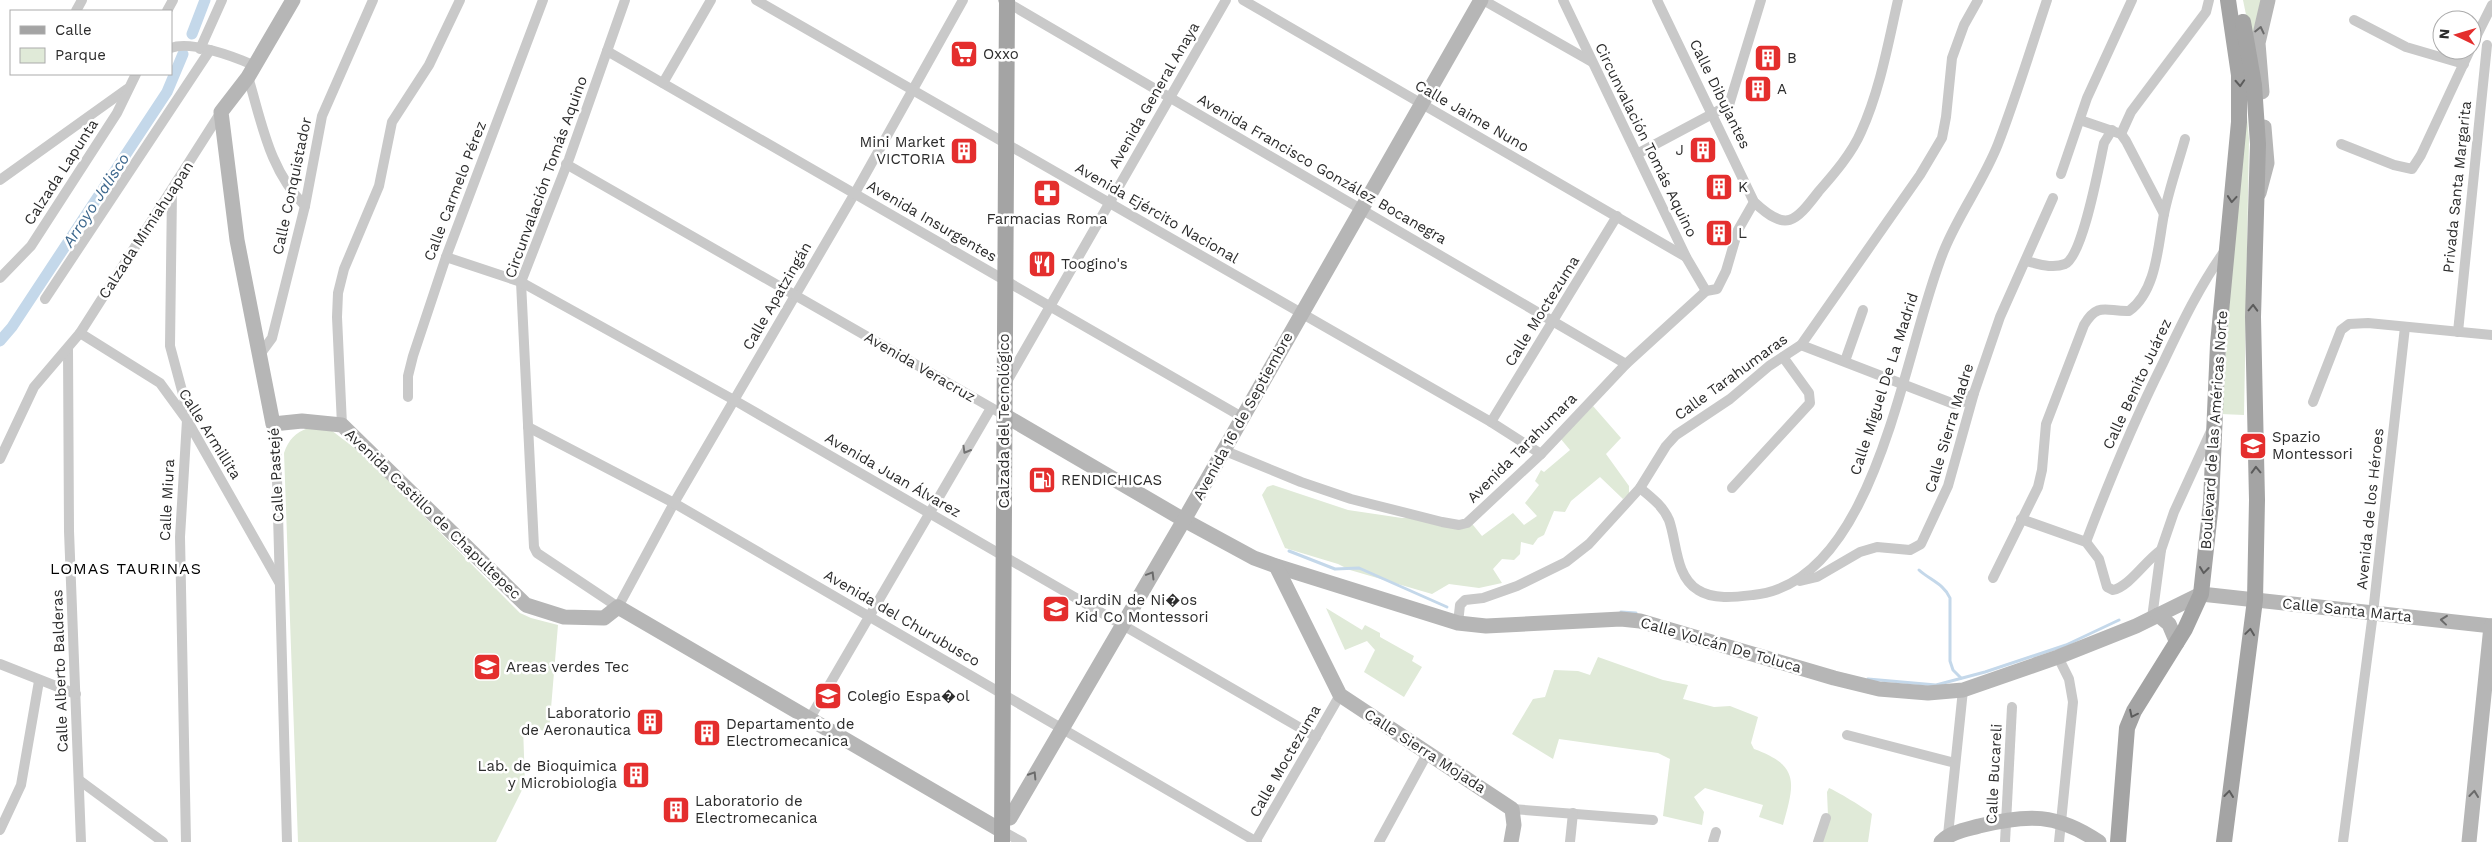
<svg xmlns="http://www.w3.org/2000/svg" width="2492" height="842" font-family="'Work Sans',sans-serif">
<rect width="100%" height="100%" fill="#fff"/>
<g fill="#e0ead8">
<polygon points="2243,0 2262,0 2251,39"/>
<polygon points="2245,94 2249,139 2244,415 2221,414"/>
<polygon points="1593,406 1621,438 1606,454 1629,486 1629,494 1623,499 1600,477 1571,501 1565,512 1554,511 1544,535 1538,538 1533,545 1521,542 1520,554 1514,560 1502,559 1493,569 1502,583 1479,588 1449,584 1432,594 1350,570 1338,564 1285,548 1262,495 1267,487 1273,485 1348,510 1402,518 1443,518 1464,524 1469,520 1482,536 1513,513 1524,525 1537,516 1525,503 1539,485 1535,481 1541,470 1544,472 1570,450 1560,438"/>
<path d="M308,428L331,430L361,453L520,613L531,618L558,625L549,732L523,726L525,784L496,842H298L284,453C289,439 295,433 308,428Z"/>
<polygon points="1326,608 1362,630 1365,625 1380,633 1380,637 1414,656 1412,661 1422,667 1404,697 1364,672 1375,650 1367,641 1345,650"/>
<path d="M1598,657L1663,680L1688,685L1683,699L1714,707L1730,706L1758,717L1751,743L1754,749C1801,766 1794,784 1783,825L1759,817L1763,805L1705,788L1694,797L1704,812L1702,825L1663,816L1670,759L1658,753L1559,739L1553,759L1512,734L1533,699L1545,697L1554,670L1578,671L1590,675Z"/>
<path d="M1829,788C1833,789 1868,810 1872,814L1868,842H1821L1828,816L1827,792Z"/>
</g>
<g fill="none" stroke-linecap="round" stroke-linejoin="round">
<g stroke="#c4d8ea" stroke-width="3">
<polyline points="1289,551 1335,569 1359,568 1447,607"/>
<path d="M1919,570C1930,580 1944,584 1950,598V661L1953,670L1961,678"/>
<polyline points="1621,612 1636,613"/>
<polyline points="1868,679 1936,685 1985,672 2066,645 2119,620"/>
</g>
<g stroke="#c4d8ea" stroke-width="11">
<polyline points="192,34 205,0"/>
<polyline points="0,341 12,327 167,92 183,54"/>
</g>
<g stroke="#c9c9c9" stroke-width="10">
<polyline points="625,0 569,159 521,282 534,547 537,553 618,607 674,503 855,193 963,0"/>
<polyline points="756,0 1491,422 1541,454"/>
<polyline points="1003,0 1626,364"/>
<polyline points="1243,0 1686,257"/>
<polyline points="1483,0 1592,62"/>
<polyline points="1563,0 1686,257 1706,291"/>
<path d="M1657,0L1754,202C1787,233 1795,222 1819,191C1834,174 1852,153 1861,132C1880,90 1888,44 1898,0"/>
<polyline points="76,11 82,0"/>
<polyline points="167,11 173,0"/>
<polyline points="2354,20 2406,47 2464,64"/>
<polyline points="2472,45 2492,5"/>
<path d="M171,48C190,40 235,57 253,65"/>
<polyline points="200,49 222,0"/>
<polyline points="607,51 1242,417"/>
<path d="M248,77C262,123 269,170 305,206"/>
<polyline points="663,83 711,0"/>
<polyline points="2080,120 2121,134 2126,141 2164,214"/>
<polyline points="2121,134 2131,112 2206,12 2209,0"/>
<polyline points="2341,144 2394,165 2412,169 2421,155 2470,50"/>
<polyline points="1637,154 1729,105 1761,0"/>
<polyline points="566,164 1004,415"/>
<polyline points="2061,174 2087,98 2132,0"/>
<polyline points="0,180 127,89"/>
<polyline points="172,192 170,346 184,398 187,420 180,537 186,842"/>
<polyline points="446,257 521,282 734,400 1316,737"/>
<path d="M2026,261C2039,264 2052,269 2065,264C2083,256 2099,165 2104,143L2112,130"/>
<polyline points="0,278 31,246 117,113 136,74"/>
<polyline points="45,299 210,50"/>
<polyline points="2458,332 2487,45"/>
<polyline points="80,333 160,383 187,420 279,582"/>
<polyline points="1801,345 1954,404 1963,402 1974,393"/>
<polyline points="68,349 69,531 81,842"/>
<polyline points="261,353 272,338 305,206 322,116 373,0"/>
<polyline points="1845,361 1863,310"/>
<polyline points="1006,383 1226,0"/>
<polyline points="408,397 408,376 413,356 446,257 543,0"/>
<polyline points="2313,402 2341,330 2349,324 2368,323 2492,335"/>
<polyline points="1491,422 1617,216"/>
<polyline points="273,424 276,442 287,842"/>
<polyline points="342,425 337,317 338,293 344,269 379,186 392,122 429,65 460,0"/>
<polyline points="528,427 674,503 1257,842"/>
<polyline points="1223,450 1301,482 1351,499 1442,522 1459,525 1467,523 1541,454 1626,364 1706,291 1717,289 1726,271 1738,230 1754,202"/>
<polyline points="0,459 34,387 80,333 221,112"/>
<path d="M1640,488C1651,497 1663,506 1669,520C1677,542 1675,576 1698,590C1713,600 1736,597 1753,595C1879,583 1904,343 1945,248C1960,212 1984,180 1998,144C2016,97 2031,48 2047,0"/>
<polyline points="1732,488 1810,403 1809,393 1783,357"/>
<path d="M2021,519L2086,542L2099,559L2107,587L2113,590C2130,586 2145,561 2161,550"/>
<path d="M2086,542C2109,481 2134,421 2163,363C2182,323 2200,285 2226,249"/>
<path d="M1993,578L2038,487L2042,470L2046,424L2084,325C2098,301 2107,312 2129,311C2157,291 2158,244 2164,214C2169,189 2178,164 2185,139"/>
<polyline points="1800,581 1817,577 1860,552 1877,547 1910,550 1921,544 1948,486 1974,393 2000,317 2053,198"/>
<polyline points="2152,618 2161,550 2174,512 2211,431"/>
<polyline points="1458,623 1460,605 1465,600 1483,598 1517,586 1566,562 1589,544 1640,488 1666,446 1676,435 1730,399 1769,366 1801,345 1920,175 1942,138 1946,117 1952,58 1964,25 1978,0"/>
<polyline points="2058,657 2069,679 2073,702 2059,842"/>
<polyline points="0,664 76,694"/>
<polyline points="810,718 991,408"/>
<polyline points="1847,735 1955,763"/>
<polyline points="79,780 163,842"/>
<polyline points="1512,809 1653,820"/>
<polyline points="1004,827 1002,831 1022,842"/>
<polyline points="0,830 21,785 39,681"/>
<polyline points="1948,835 1963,690"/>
<polyline points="1255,842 1340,695"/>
<polyline points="1379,842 1427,754"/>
<polyline points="1570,842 1573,813"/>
<polyline points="1713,842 1716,832"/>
<polyline points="1818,842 1826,818"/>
<polyline points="2005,842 2012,707"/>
<polyline points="2343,842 2373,613 2405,327"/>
</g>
<g stroke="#b6b6b6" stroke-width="15">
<polyline points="293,0 248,77 221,112 237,240 273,424 302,421 342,425 526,605 564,617 604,618 618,607 1002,831"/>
<polyline points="2262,92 2258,43 2268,0"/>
<polyline points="2259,193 2267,163 2264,127"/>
<polyline points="1004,415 1184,520 1254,558 1276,566 1458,623 1486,626 1621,619 1640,621 1834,678 1879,689 1928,693 1963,690 2058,657 2136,626 2201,594 2492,626"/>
<polyline points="1276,566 1340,695 1512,809 1514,825 1511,842"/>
<polyline points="2158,615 2169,624 2177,643"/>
<polyline points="1010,818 1184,520 1481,0"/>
<path d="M1941,842C1951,832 1965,830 1979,826C2027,814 2057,813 2099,842"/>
<polyline points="2469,842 2491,626"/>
</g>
<g stroke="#a4a4a4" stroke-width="16">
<polyline points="1002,842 1007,0"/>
<polyline points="2118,842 2127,728 2134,711 2185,629 2201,594 2211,503 2218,344 2239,122 2239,75 2228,0"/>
<polyline points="2224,842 2255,600 2257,500 2253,317 2258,144 2254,85 2243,22"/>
</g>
</g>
<defs><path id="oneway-chevron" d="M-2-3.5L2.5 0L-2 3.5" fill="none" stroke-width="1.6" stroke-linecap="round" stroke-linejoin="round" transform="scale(1.25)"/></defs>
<g stroke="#6a6a6a">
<use href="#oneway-chevron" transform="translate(2260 30) rotate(-77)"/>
<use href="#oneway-chevron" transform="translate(1151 575) rotate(-59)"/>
<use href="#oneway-chevron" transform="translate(2444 620) rotate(-174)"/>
<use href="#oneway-chevron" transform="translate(1033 775) rotate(-58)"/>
<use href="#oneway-chevron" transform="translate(2474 794) rotate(-84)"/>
</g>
<g stroke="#5c5c5c">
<use href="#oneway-chevron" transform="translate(2240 83) rotate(87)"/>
<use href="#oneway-chevron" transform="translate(2232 199) rotate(95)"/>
<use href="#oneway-chevron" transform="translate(2253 308) rotate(-88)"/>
<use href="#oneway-chevron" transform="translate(2256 470) rotate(-92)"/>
<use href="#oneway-chevron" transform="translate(2204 570) rotate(97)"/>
<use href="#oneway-chevron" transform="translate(2250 632) rotate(-82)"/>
<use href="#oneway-chevron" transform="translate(2133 714) rotate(116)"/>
<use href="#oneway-chevron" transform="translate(2229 794) rotate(-83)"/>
</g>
<use stroke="#737373" href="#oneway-chevron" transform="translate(966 450) rotate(120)"/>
<defs>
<g id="supermarket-square" transform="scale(1.4375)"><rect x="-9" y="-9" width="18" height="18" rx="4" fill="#e42e2d" stroke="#fff"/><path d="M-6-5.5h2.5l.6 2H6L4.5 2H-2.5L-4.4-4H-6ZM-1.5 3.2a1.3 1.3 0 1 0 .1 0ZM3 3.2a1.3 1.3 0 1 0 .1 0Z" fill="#fff"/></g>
<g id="building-square" transform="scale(1.4375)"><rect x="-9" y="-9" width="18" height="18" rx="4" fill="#e42e2d" stroke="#fff"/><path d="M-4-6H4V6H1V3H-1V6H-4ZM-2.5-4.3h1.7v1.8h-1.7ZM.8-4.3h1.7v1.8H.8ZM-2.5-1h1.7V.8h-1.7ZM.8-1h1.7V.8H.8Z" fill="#fff"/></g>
<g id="pharmacy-square" transform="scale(1.4375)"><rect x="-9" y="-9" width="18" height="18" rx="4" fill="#e42e2d" stroke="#fff"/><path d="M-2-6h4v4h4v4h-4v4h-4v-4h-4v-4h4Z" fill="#fff"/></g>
<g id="restaurant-square" transform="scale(1.4375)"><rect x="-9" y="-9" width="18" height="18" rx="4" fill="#e42e2d" stroke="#fff"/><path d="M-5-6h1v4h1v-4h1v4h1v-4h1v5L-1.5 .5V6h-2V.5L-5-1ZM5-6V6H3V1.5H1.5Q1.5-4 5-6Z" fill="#fff"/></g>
<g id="school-square" transform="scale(1.4375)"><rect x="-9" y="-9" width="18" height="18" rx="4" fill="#e42e2d" stroke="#fff"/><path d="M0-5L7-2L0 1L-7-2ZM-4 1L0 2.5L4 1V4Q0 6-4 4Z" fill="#fff"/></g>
<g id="fuel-square" transform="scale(1.4375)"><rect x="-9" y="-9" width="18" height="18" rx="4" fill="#e42e2d" stroke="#fff"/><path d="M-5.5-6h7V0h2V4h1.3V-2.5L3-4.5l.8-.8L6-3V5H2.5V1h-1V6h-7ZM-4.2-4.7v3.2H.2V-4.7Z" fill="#fff"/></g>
<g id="university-square" transform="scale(1.4375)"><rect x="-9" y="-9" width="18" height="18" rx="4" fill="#e42e2d" stroke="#fff"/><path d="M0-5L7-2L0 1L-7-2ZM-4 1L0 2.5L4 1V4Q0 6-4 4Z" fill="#fff"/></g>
</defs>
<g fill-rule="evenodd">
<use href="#supermarket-square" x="964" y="54"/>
<use href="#building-square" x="1768" y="58"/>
<use href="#building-square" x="1758" y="89"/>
<use href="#building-square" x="1703" y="150"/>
<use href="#building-square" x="964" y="151"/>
<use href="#building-square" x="1719" y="187"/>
<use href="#pharmacy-square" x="1047" y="193"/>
<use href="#building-square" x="1719" y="233"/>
<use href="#restaurant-square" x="1042" y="264"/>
<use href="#school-square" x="2253" y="446"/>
<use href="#fuel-square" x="1042" y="480"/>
<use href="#school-square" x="1056" y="609"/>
<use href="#university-square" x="487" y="667"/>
<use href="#school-square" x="828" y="696"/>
<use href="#building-square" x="650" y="722"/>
<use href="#building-square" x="707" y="733"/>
<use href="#building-square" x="636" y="775"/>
<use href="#building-square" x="676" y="810"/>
</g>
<g text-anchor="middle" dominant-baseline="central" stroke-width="5" stroke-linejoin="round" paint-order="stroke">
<g font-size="15" fill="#2c2c2c" stroke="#fff" text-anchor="start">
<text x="983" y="54">Oxxo</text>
<text x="1787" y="58">B</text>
<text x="1777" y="89">A</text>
<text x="945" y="142" text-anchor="end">Mini Market<tspan x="945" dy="17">VICTORIA</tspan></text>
<text x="1684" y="150" text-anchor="end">J</text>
<text x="1738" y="187">K</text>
<text x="1047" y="219" text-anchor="middle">Farmacias Roma</text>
<text x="1738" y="233">L</text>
<text x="1061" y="264">Toogino's</text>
<text x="2272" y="437">Spazio<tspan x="2272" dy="17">Montessori</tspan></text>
<text x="1061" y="480">RENDICHICAS</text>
<text x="1075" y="600">JardiN de Ni�os<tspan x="1075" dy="17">Kid Co Montessori</tspan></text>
<text x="506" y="667">Areas verdes Tec</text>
<text x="847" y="696">Colegio Espa�ol</text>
<text x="631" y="713" text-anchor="end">Laboratorio<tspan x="631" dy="17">de Aeronautica</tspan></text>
<text x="726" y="724">Departamento de<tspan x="726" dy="17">Electromecanica</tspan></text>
<text x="617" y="766" text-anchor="end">Lab. de Bioquimica<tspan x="617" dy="17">y Microbiologia</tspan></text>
<text x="695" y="801">Laboratorio de<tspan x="695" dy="17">Electromecanica</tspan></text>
</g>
<g font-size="15" fill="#2c2c2c" stroke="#fff">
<text transform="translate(1720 94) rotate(64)">Calle Dibujantes</text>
<text transform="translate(1154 95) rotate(-60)">Avenida General Anaya</text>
<text transform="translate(1472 116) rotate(30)">Calle Jaime Nuno</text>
<text transform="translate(1646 140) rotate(64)">Circunvalación Tomás Aquino</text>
<text transform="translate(1322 169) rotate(30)">Avenida Francisco González Bocanegra</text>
<text transform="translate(61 172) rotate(-57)">Calzada Lapunta</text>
<text transform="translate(546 177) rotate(-70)">Circunvalación Tomás Aquino</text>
<text transform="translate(292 186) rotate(-78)">Calle Conquistador</text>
<text transform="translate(2457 187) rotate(-84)">Privada Santa Margarita</text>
<text transform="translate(455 191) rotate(-69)">Calle Carmelo Pérez</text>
<text transform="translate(1157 213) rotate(30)">Avenida Ejército Nacional</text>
<text transform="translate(932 221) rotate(30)">Avenida Insurgentes</text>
<text transform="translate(146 230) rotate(-57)">Calzada Mimiahuapan</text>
<text transform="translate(777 296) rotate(-60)">Calle Apatzingán</text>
<text transform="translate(1542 311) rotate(-58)">Calle Moctezuma</text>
<text transform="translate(920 367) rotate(30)">Avenida Veracruz</text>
<text transform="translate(1731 377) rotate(-36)">Calle Tarahumaras</text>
<text transform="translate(1884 384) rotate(-72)">Calle Miguel De La Madrid</text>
<text transform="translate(2137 384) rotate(-65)">Calle Benito Juárez</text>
<text transform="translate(1243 416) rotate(-61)">Avenida 16 de Septiembre</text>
<text transform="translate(1004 421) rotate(-90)">Calzada del Tecnológico</text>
<text transform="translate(1949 428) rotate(-73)">Calle Sierra Madre</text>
<text transform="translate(2214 430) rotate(-86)">Boulevard de las Américas Norte</text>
<text transform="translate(210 434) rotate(58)">Calle Armillita</text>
<text transform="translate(1522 448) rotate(-45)">Avenida Tarahumara</text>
<text transform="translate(276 475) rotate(-93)">Calle Pastejé</text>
<text transform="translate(893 475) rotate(30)">Avenida Juan Álvarez</text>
<text transform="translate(167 500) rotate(-87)">Calle Miura</text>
<text transform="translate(2370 509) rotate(-84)">Avenida de los Héroes</text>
<text transform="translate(433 514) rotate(44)">Avenida Castillo de Chapultepec</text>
<text transform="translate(2347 610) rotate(6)">Calle Santa Marta</text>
<text transform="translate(902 618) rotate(30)">Avenida del Churubusco</text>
<text transform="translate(1721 645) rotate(16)">Calle Volcán De Toluca</text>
<text transform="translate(60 671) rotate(-92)">Calle Alberto Balderas</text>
<text transform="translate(1425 751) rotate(33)">Calle Sierra Mojada</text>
<text transform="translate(1285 761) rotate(-60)">Calle Moctezuma</text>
<text transform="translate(1994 774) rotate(-87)">Calle Bucareli</text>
</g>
<g font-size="16" font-style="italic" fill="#3b668c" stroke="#fff">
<text transform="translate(96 200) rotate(-57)">Arroyo Jalisco</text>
</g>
<g font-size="16" letter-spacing="1" fill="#000" stroke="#fff">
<text x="126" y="568">LOMAS TAURINAS</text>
</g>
</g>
<rect x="10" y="10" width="162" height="65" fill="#ffffff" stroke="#ababab"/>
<rect x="20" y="26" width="25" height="8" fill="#a4a4a4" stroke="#ababab"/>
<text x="55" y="35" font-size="15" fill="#2c2c2c">Calle</text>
<rect x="20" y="48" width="25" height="15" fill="#e0ead8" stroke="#ababab"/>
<text x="55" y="60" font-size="15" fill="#2c2c2c">Parque</text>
<g transform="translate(2457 35) rotate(275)"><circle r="24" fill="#ffffff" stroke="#ababab"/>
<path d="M0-4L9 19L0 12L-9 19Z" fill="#e42e2d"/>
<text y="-8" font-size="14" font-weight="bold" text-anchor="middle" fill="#2c2c2c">N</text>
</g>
</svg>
